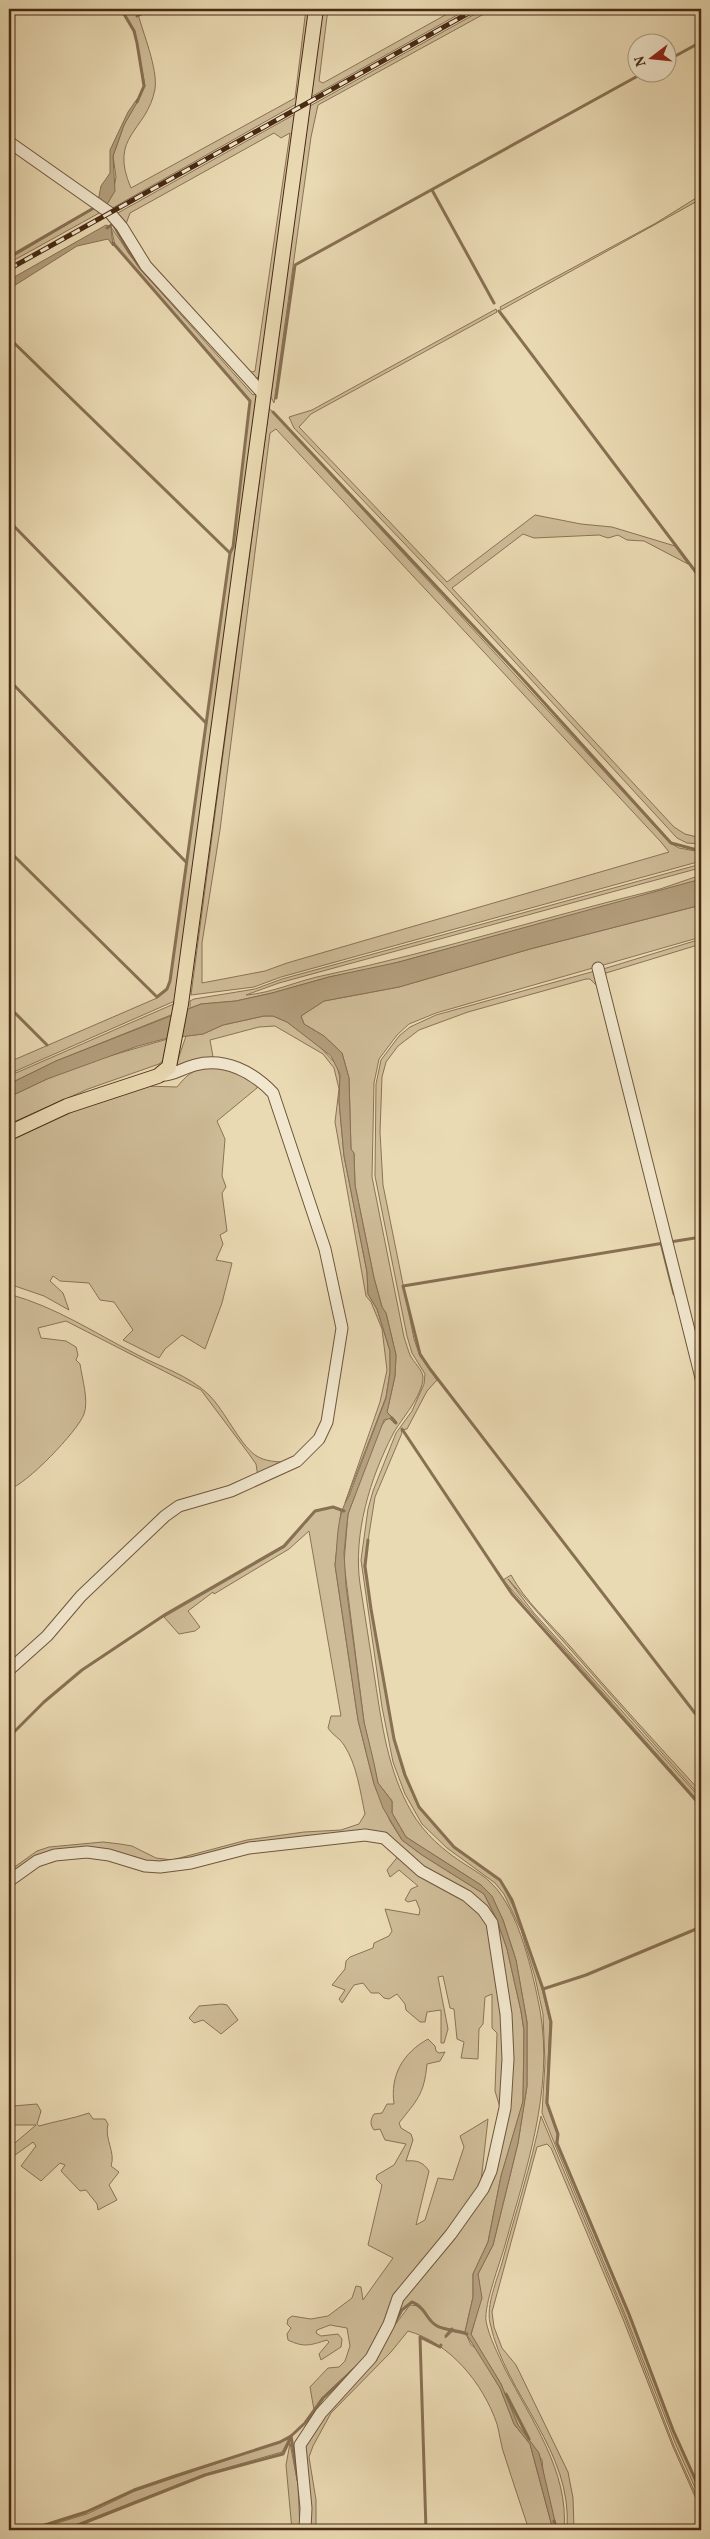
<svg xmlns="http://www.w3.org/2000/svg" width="710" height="2539" font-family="Vollkorn,serif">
<rect width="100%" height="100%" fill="#eadab3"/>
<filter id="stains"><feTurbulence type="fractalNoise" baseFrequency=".004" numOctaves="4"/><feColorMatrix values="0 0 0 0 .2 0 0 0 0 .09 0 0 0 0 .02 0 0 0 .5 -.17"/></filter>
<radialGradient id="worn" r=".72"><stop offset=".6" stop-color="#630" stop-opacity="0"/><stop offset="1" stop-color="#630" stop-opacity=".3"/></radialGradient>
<g fill="#cebc98" stroke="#8b7356" fill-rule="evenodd">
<path d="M122,9H135L138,14C143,33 158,69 155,89C147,132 108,135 131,188L295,98L306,9H313L300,102L109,210L106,206L113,193L116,177L113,156L124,125L145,86L135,31Z"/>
<polygon points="323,9 328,9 319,81 323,83 456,9 468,9 311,97"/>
<polygon points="484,9 493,9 318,105 311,137 274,403 270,395 310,106"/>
<polygon points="297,113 261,374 255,380 244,369 252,372 255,371 290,133 281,138 274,133 130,213 126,224 116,214"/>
<polygon points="701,195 701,199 501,310 500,307 656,223"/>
<polygon points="95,208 101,212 9,263 9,259"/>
<polygon points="111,227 139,268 253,395 256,394 258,397 177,1000 9,1074 9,1062 157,998 167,990 170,981 230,553 233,547 250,401 115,245"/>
<polygon points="496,309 497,312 311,414 299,427 447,582 535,515 581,524 612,527 675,546 688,564 644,541 627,540 618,535 608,538 599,535 534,538 523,534 452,588 674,827 685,834 701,838 701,844 687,843 677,838 444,585 294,428 289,417 312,410"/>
<path d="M269,408L670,843L679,848L701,852V861L281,977L254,987L191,995ZM276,429L661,842L669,852L287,963L265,971L202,983V943L220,830L270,433Z"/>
<path d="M701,864V868L696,869L279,983L246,995C273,993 299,980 326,975C439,951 548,916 660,889L701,875V879L676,887L384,966L329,977L272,993L236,1001L201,1004L190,1008V1001L194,999L255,989L282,979Z"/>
<path d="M701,905V937L436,1013L409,1024L397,1035L379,1059L374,1083L372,1177L404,1337C406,1343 408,1350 410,1355C414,1363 422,1369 423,1377C423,1396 401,1419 393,1434C370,1478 353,1534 360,1584C365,1616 370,1648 375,1680C382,1725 388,1771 411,1811C424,1834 444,1851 466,1865C475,1871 485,1876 492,1884C519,1910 533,1974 540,2010C554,2090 526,2169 505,2245C500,2263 484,2304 486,2321C489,2337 498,2354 505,2369C531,2420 569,2471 564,2530H557L544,2483L542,2460L518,2425L501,2384L471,2335L481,2298L478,2274L493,2245L518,2143L527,2086V2022L516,1960L503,1920L492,1897L481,1885L406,1837L392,1813V1801L378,1783L364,1722L344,1563L348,1514L379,1429L388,1417L395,1424L397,1422L387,1412L395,1376L396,1355L386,1313L382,1307L374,1278L355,1185L354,1153L351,1150L349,1078L342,1053L324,1036L304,1024L301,1016L324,1001L399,987L530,949Z"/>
<polygon points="701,939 701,944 606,973 603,983 600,970"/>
<polygon points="595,971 600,989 590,979 586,979 468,1012 419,1030 398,1046 386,1062 382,1077 380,1132 383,1185 414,1339 420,1356 437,1380 427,1391 407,1429 401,1430 402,1433 375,1497 364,1566 394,1740 404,1775 419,1808 454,1848 500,1880 518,1916 542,1989 550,2022 546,2103 557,2134 556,2143 628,2314 673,2430 701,2493 701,2501 676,2445 626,2317 542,2113 545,2063 543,2014 535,1977 521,1930 504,1894 495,1883 447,1848 422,1824 405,1794 393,1762 382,1707 361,1560 368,1509 373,1491 396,1433 412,1411 424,1384 425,1374 412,1353 407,1336 375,1176 376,1084 381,1060 399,1036 410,1027 436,1015"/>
<polygon points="176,1003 176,1013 56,1061 9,1084 9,1076"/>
<polygon points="264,1016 273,1016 287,1022 319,1046 337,1065 340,1079 339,1101 344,1156 367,1272 368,1294 377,1309 390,1351 390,1372 386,1397 345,1503 380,1402 387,1370 382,1329 371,1302 366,1296 335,1122 339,1089 334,1068 323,1054 275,1026 259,1027 210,1040 214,1062 173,1074 186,1036 203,1034 223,1025"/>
<polygon points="171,1038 167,1057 159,1064 88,1089 9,1124 9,1097 47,1079 89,1062"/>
<path d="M214,1067L235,1072L258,1084L257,1088L217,1121L225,1139L222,1176L226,1187L222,1193L227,1231L220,1235L223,1244L216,1260L232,1263L222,1303L205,1349L182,1335L165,1349L159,1358L123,1340L133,1330L114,1302L100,1300L89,1283L60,1281L53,1276L50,1281L63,1293L69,1310L44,1296L9,1284V1137L41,1123L144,1086L177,1087C189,1072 195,1069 214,1067Z"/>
<path d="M9,1294C58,1308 91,1331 136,1354C160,1367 189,1375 209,1395C225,1411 239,1443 255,1455C265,1462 278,1462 289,1462L258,1477L256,1464L249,1454L201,1390L66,1321L38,1328L41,1338L66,1341L76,1347L78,1355L76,1360L80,1364C82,1378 89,1401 84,1414C78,1431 25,1486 9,1489Z"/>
<path d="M333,1507L341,1511L335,1565L358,1720L374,1784L390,1821L402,1840L422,1855L484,1894L497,1920L507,1949L521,2011L524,2031L523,2102L501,2176L488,2242L473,2274V2297L465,2332C456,2329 441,2329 434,2323C425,2315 425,2305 412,2301L401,2311L394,2322L399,2299L484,2190L509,2059L494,1923L401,1851L365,1833L171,1865L55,1853L9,1879V1871L37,1851L49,1847L103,1842L120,1844L132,1846L156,1858L172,1860L247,1840L304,1832L341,1830L359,1824L365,1814C360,1791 357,1765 344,1745C340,1738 332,1735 328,1728L331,1716H341L309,1531L289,1549L214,1594L213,1592L188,1611L200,1627L195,1631L179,1634L164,1617L285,1547L316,1511Z"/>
<path d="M511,1575C525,1601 550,1623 569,1645C612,1695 656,1743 701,1792V1797L508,1579L534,1613L701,1799V1804L503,1580Z"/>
<polygon points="400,1854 461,1894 491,1925 504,2014 502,2114 495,2091 497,2033 492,2028 492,1994 485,1997 483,2024 479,2029 478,2059 461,2058 464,2042 457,2039 454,2009 450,2008 443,1976 438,1977 448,2029 444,2043 441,2043 441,2010 427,2012 425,2022 420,2022 406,2010 405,2004 397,1994 389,1999 384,1998 379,1993 371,1993 363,1983 354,1985 342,2003 339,1999 345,1990 332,1985 345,1969 346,1961 350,1957 373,1948 374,1943 389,1936 392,1931 385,1909 419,1915 420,1910 416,1900 408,1902 405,1900 411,1889 418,1886 399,1870 390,1877 387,1870"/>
<polygon points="222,2004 227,2005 238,2020 221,2034 203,2020 194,2023 189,2018 199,2006"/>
<path d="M428,2039L435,2046L436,2051L439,2053L445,2052L440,2061L427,2064C424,2095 417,2100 399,2123L401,2128L411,2134L413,2140L406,2161C417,2160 423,2162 429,2171L416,2225L425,2220L438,2178L453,2180L464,2147L460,2136L488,2119L480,2190L387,2322L367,2355L323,2397L314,2410L310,2387L328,2368L339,2367L345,2361L350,2346L347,2328L330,2325L317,2330L316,2333L321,2336L338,2334L342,2339L341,2347L321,2360L319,2354L329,2342L327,2340C311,2345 304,2348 288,2340L287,2334L291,2328L287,2324L288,2319L292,2316L311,2319L328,2316L352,2298L356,2286L361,2287L363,2300L393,2258L368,2245L382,2185L376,2179L377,2175L394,2165L406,2144L385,2140L380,2129L374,2130C370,2125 370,2120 374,2114L382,2113L387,2104H394C390,2075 403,2053 428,2039Z"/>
<path d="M37,2104L41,2111L37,2124L39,2126C56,2121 72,2119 89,2113L93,2119H105L108,2124C104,2139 116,2152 111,2166L119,2172L109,2185L117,2200L98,2210L97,2204L86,2190L80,2191L61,2171L65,2165L60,2163L41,2181L21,2166L36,2146L33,2142L11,2158L9,2148L36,2125H10L9,2128V2111L13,2106Z"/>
<path d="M541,2116L625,2318L674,2446L701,2506V2510L673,2447L623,2319L551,2148L547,2144L537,2147L492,2312L494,2327L502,2348L516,2365L568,2472L573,2498L574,2530H567C573,2449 506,2397 490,2323C486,2305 497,2280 502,2263C515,2214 531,2166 541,2116Z"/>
<path d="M410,2305L419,2306C430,2318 432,2328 450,2330L445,2338L453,2331L466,2334L471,2345L477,2349L500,2388L514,2424L530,2444L553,2530H529C521,2506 513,2482 505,2457C501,2447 500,2435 497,2424C483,2383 450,2343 408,2331L391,2352L331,2413L313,2446L309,2457L316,2500V2530H307L304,2462L306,2442Z"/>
<polygon points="289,2439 282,2452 205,2474 62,2530 34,2530 87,2514 135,2491"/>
<polygon points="290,2443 298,2485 300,2530 292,2530 286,2465"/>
</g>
<g fill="#b39e7d" stroke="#887053">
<polygon points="137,99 138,101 124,125 113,156 115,191 106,206 98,201 101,186 110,173 110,150 128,112"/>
<polygon points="106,225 111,227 113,246 108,239 77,246 9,289 9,280"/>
<path d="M701,879V905L530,949L399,987L324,1001L301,1016L304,1024L324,1036L342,1053L349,1078L351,1149L354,1153L355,1185L374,1278L382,1307L386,1313L396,1355L395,1376L387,1412L392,1418L384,1420L348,1514L344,1553L346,1586L364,1722L374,1763L378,1783L392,1801V1813L406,1837L481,1885L492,1896L503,1920L516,1960L527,2022V2086L518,2143L493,2245L478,2274L482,2298L471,2334L501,2384L518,2425L539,2453L557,2530H553L530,2444L514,2424L500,2388L465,2332L473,2297V2274L488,2242L501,2176L523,2101L524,2031L521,2011L507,1949L497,1920L484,1894L422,1855L402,1840L383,1808L374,1784L358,1720L335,1565C338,1541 336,1516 349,1496L386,1398L390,1372V1351L377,1309L368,1294L367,1272L344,1156L339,1101L340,1074L331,1056L287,1022L273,1016H264L223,1025L203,1034L164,1039L138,1046L47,1079L9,1097V1084L56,1061L201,1004L236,1001L272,993L329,977L399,962Z"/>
</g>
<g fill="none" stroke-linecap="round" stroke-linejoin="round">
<g stroke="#887053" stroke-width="3">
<polyline points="121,9 134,31 137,43 144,86 137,102"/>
<polyline points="137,16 152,9"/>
<polyline points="668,60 701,42"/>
<polyline points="432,190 494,303"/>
<polyline points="107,228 113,224 129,252 143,270"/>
<polyline points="9,257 92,209"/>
<polyline points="499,311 701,579"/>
<polyline points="9,338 230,553"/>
<polyline points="276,398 295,265 645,72"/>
<polyline points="273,412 520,676 671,843 701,851"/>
<polyline points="9,521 206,723"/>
<polyline points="9,680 186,862"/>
<polyline points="9,851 157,997 167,989 170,981 230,553 233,547 250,401 113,243"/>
<polyline points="9,1007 47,1045"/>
<polyline points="670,1242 701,1237"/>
<polyline points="661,1243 674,1294"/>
<polyline points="664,1243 403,1286 420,1354 430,1369 701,1721"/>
<polyline points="696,1378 701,1399"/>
<polyline points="392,1418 396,1423"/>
<polyline points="402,1429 512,1594 701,1806"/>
<polyline points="368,1540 365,1566 371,1609 394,1739 405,1775 419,1807 454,1847 500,1880 512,1900 543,1989 551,2022 547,2103 558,2134 557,2143 629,2314 673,2430 701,2492"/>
<polyline points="9,1737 44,1702 82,1670 166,1614 284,1546 315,1511 333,1507 344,1511"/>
<polyline points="543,1989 586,1975 701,1927"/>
<path d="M394,2324L402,2310L412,2302C428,2310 425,2319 437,2326C444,2330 458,2331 467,2334"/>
<polyline points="446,2336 452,2329"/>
<polyline points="506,2394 529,2439"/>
<polyline points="298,2480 291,2436 305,2423 323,2398 354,2369"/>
<polyline points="554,2521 557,2530"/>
<polyline points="29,2530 86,2512 134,2490 175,2476 280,2442 291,2436"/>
<polyline points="66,2530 205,2475 283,2454 290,2439"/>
<polyline points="426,2530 420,2337 440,2347 441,2345"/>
</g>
<g stroke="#70563c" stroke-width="13">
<g id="minor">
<polyline points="9,142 110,213 122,227 146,266 264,395"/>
<polyline points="598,968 701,1378"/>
<path d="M9,1670L47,1636L81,1596L165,1516L179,1506L231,1491L297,1461L319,1439L327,1422L342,1328L325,1249L273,1093C253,1072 225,1057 195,1065C180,1069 176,1075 158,1076"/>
<polyline points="9,1881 37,1861 55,1855 87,1852 109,1855 145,1866 160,1867 191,1863 249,1848 365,1835 384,1838 421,1871 467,1896 483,1910 492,1923 506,2014 508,2059 505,2108 491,2171 483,2189 451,2234 398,2298 389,2324 371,2358 321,2413 300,2445 306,2508 305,2530"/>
</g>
</g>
<g stroke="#482a14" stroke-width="16">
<polyline id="major" points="9,1133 67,1106 158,1076 169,1067 181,1004 316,9"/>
</g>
<use href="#minor" stroke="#f1e7ce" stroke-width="11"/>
<use href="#major" stroke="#eadab3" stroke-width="14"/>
<g stroke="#482a14" stroke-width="5">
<polyline id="rail" points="9,269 476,9"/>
</g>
<use href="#rail" stroke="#f1e7ce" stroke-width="3" stroke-dasharray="9" stroke-linecap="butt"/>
</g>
<rect width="710" height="2539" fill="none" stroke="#eadab3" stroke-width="30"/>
<rect x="10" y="10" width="690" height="2519" fill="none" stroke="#482a14" stroke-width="2.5"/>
<rect x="15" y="15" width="680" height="2509" fill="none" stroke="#482a14"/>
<g transform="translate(652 58) rotate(254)"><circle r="24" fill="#f1e7ce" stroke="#ad9b84"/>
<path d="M0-4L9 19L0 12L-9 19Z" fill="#8f2418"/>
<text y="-8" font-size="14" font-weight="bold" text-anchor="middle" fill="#482a14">N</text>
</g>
<rect width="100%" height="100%" filter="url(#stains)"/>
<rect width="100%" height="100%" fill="url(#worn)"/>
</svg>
